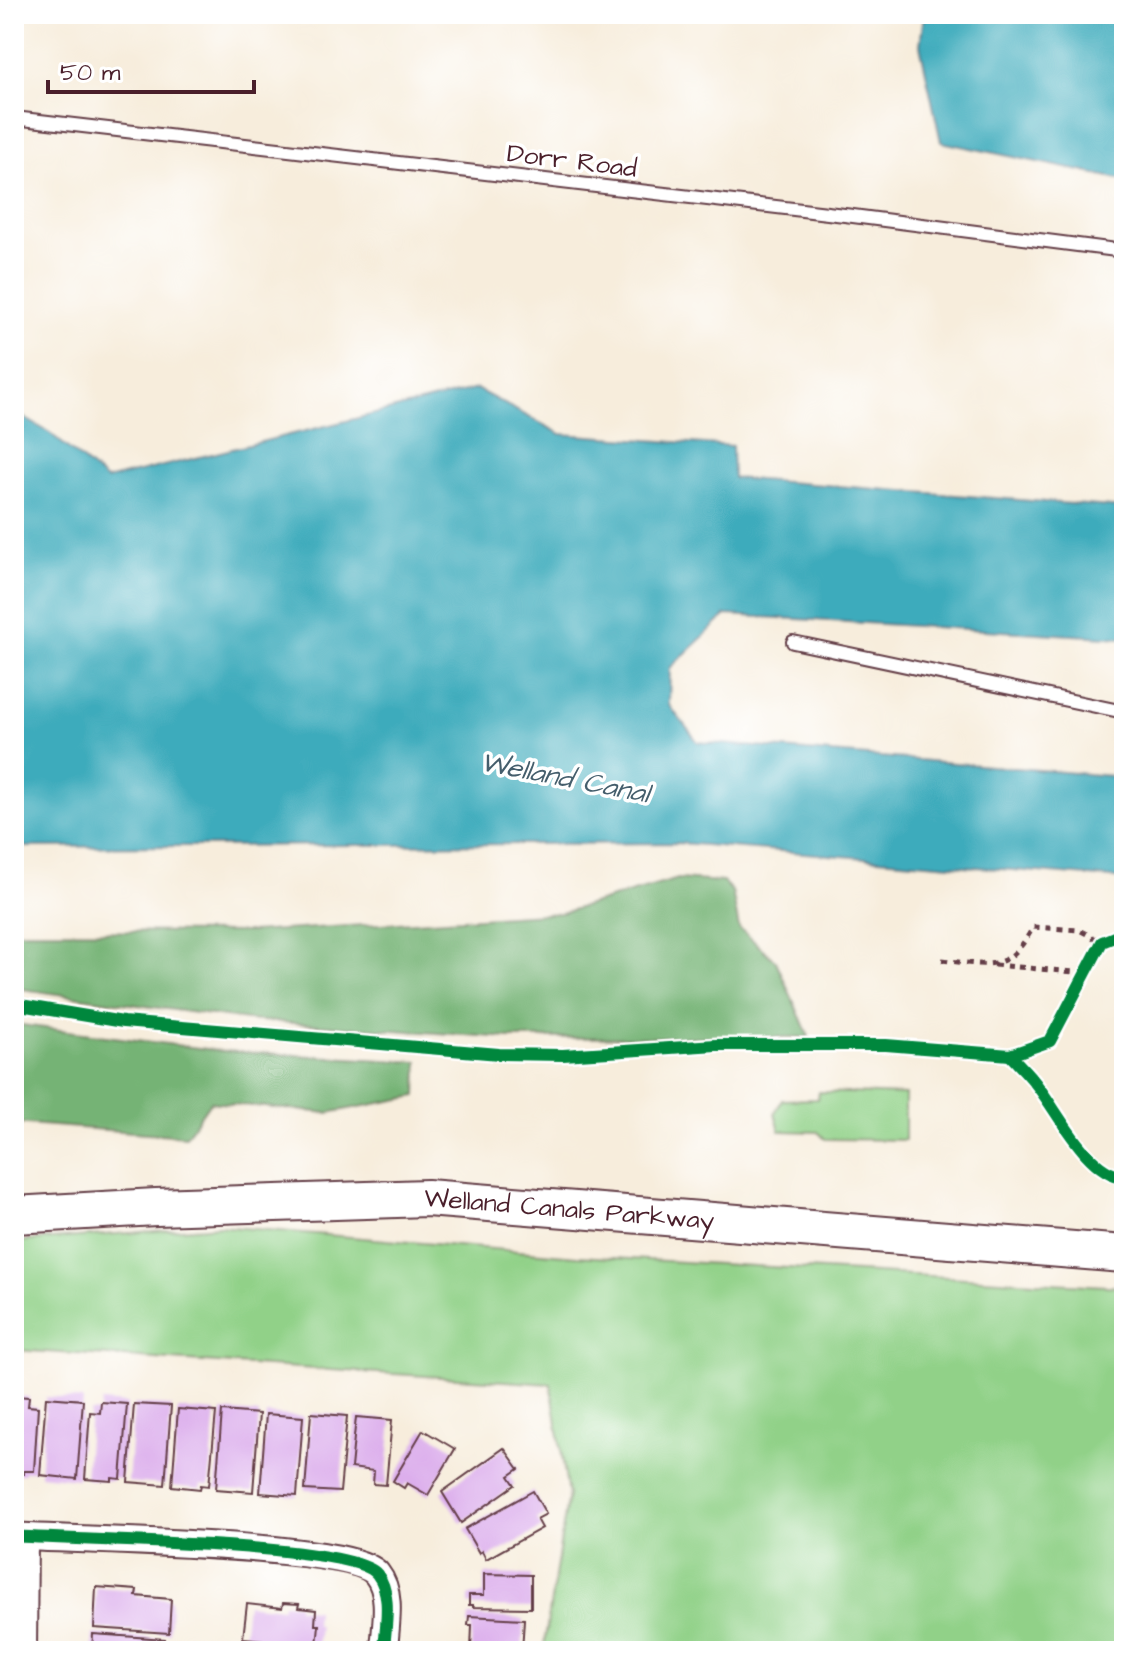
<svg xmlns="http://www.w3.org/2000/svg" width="1138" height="1665" font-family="'Architects Daughter',sans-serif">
<rect width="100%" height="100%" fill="#fff"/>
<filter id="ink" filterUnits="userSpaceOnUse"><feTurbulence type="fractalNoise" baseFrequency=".0125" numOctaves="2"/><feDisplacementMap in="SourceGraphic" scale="16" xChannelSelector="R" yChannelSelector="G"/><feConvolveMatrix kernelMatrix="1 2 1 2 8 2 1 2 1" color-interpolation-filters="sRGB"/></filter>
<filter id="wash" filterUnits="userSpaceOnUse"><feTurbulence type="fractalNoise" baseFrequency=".006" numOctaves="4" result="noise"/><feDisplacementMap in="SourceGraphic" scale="32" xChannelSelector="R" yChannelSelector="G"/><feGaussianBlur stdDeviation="1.8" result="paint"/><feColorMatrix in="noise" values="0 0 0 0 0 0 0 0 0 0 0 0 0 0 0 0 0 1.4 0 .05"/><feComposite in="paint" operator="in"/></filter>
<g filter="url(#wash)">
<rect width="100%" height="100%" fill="#f7eddc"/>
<g fill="#91d188" stroke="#6e785a" stroke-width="2">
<polygon points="819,1092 905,1095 905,1140 825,1139 818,1132 780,1131 775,1113 782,1100 818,1099"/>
<polygon points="219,1226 577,1256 1124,1287 1124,1651 543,1651 568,1495 551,1384 14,1350 14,1242"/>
</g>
<g fill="#74b374" stroke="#5f6950" stroke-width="2">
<polygon points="678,879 723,882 732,891 739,928 776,961 809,1037 510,1038 247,1020 14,988 14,931 250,932 561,913"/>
<polygon points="14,1024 222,1051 418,1062 417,1096 328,1113 210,1102 186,1136 14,1123"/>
</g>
<g fill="#3eabbc" stroke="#446574" stroke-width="2">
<polygon points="924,14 1124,14 1124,180 941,142 920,45"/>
<polygon points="476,389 561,434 732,446 733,478 1124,508 1124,638 726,615 670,668 669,705 698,742 1124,777 1124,879 680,843 14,847 14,412 50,433 106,480"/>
</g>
<g id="blocks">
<g fill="#dcaeec">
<polygon points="14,1396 29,1397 28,1406 38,1407 34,1471 24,1471 24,1474 14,1474"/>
<polygon points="46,1397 83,1400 77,1479 40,1475"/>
<polygon points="101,1402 127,1404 121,1479 112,1478 112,1481 85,1479 90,1412 100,1413"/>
<polygon points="134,1404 171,1406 165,1485 128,1482"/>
<polygon points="178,1409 216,1412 209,1486 201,1485 200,1489 172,1486"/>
<polygon points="222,1411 259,1414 253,1492 216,1489"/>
<polygon points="311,1413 347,1416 340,1492 305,1490"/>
<polygon points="266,1414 303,1417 297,1496 260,1493"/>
<polygon points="356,1417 392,1420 386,1485 373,1484 374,1471 351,1468"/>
<polygon points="423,1430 455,1449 428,1495 407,1483 404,1488 393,1481"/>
<polygon points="504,1448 519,1469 509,1476 515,1485 461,1523 442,1492"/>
<polygon points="533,1491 546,1514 537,1519 542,1528 486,1559 482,1551 479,1553 465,1529"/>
<polygon points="484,1574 531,1575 531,1608 473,1607 473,1605 469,1605 469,1595 484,1595"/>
<polygon points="96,1587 137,1590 136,1596 171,1599 169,1633 94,1628"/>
<polygon points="283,1603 299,1604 298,1608 316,1610 315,1625 319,1625 317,1645 243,1638 247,1604 282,1608"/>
<polygon points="469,1616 524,1619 522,1651 471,1650 472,1625 468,1625"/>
<polygon points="93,1634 165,1639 164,1651 92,1651"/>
<polygon points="240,1646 278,1649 278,1651 239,1651"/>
</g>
</g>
</g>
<g filter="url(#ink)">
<use href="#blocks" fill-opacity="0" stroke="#643e46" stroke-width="2"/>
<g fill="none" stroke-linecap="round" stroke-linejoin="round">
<g stroke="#643e46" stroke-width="16">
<g id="lane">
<polyline points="14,118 853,216 1124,251"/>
<polyline points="793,642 1124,712"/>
</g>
</g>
<g stroke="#643e46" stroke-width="30">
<g id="street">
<path d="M14,1536C69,1541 353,1542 377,1574C393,1594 385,1627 384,1651"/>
<polyline points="23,1651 24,1537"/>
</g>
</g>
<g stroke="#643e46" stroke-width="40">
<g id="secondary">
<path id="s1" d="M14,1215L156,1207L427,1198L1124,1254"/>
</g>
</g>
<g stroke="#643e46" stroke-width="5" stroke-dasharray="6 6" stroke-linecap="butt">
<path d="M942,960C988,965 1008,974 1033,927L1079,930L1102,942"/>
<polyline points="994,965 1086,973"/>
</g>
<use href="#lane" stroke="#fff" stroke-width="12"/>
<use href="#street" stroke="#fff" stroke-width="26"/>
<use href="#secondary" stroke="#fff" stroke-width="36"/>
<g stroke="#fff" stroke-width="17">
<g id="cycleway">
<polyline points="14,1004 123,1022 499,1054 563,1055 716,1045 886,1045 1010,1055 1050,1041 1102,942 1124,933"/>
<path d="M1010,1055C1020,1066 1031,1076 1039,1088C1059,1114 1088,1174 1124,1177"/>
<path d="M14,1536C69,1541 353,1542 377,1574C393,1594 385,1627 384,1651"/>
</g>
</g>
<use href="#cycleway" stroke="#00873e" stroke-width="12"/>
</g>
</g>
<g text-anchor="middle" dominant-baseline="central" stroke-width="7" stroke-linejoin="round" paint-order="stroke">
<g font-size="26" fill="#4a1f2b" stroke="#fff">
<text transform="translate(572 161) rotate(7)">Dorr Road</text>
<text stroke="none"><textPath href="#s1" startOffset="556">Welland Canals Parkway</textPath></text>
</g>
<g font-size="28" font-style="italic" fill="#455e6c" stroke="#fff">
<text transform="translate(565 778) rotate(11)">Welland Canal</text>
</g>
</g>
<rect width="1138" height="1665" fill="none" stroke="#fff" stroke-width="48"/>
<path d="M48 80v12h206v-12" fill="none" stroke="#4a1f2b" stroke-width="4"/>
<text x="60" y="80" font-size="24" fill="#4a1f2b" stroke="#ffffff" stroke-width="6" paint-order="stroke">50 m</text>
</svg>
